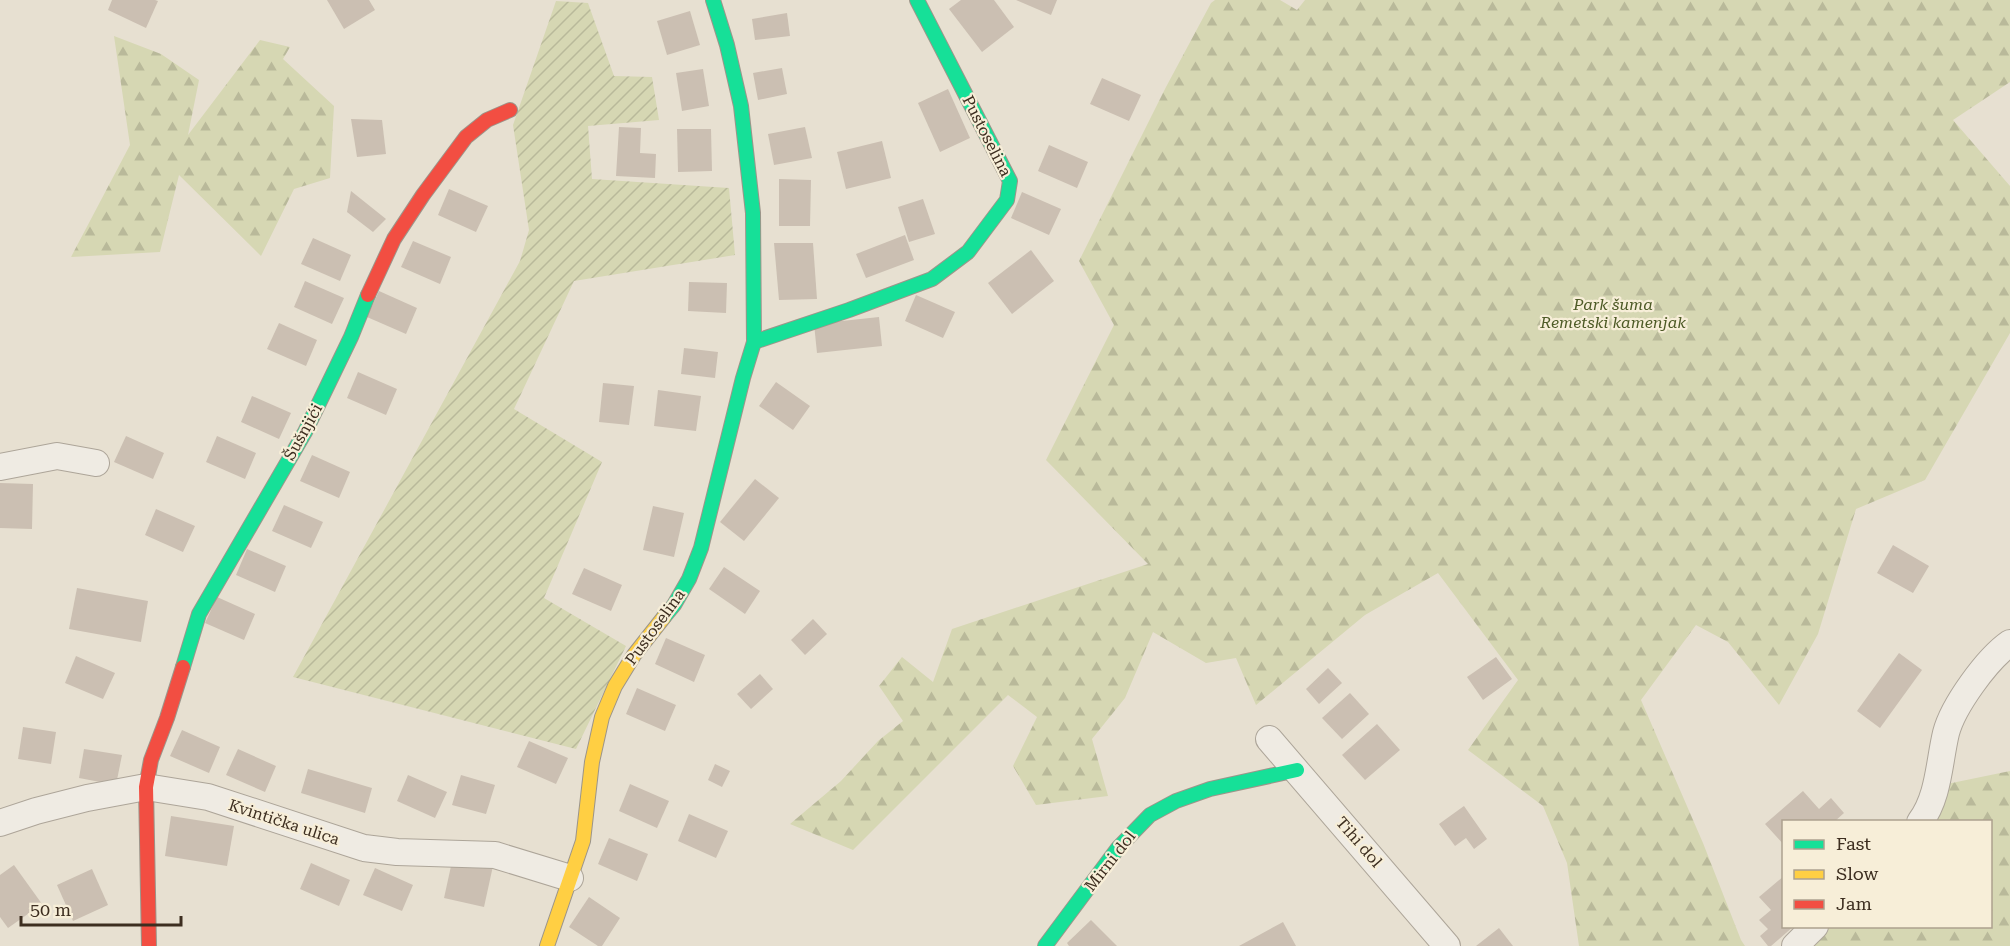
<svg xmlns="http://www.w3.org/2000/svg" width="2010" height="946" font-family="'Roboto Serif',serif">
<defs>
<pattern id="forest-firs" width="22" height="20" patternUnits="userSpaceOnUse" patternTransform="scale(1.5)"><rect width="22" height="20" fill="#d6d7b3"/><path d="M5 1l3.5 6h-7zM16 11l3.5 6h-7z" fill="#b9b99a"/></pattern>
<pattern id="garden-furrows" width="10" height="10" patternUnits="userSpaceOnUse" patternTransform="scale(1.5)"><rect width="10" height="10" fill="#d6d7b3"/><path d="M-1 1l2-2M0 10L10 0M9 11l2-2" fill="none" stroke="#b9b99a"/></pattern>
</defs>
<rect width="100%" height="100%" fill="#e7e0d1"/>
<g fill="url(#forest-firs)">
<polygon points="1215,0 1280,0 1297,10 1305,0 2010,0 2010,82 1953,120 2010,186 2010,333 1925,480 1856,509 1818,634 1779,705 1728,642 1696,625 1641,700 1703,843 1741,940 1745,946 1579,946 1567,863 1543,806 1468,750 1518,680 1438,573 1365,615 1256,705 1236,658 1206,663 1153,632 1125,698 1092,739 1108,796 1036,805 1013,766 1037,717 1008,695 853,850 790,824 841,781 878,741 903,721 879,686 902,657 933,682 952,629 1148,564 1046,460 1114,325 1079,261 1166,87 1211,3"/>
<polygon points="114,36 161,54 199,80 188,135 260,40 290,47 283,59 334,106 330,178 294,189 261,256 179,175 160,252 71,257 130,145"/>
<polygon points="2010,771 2010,946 1804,946 1823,927 1990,926 1990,822 1927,821 1942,785"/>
</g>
<polygon fill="url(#garden-furrows)" points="556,1 588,3 614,76 652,77 659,120 588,126 592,179 729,188 735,255 574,281 514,409 602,462 544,598 626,646 576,749 293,677 520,261 529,230 513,125"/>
<g fill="#cbbfb2">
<polygon points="112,0 155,0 158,1 146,28 108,10"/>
<polygon points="327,0 369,0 375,10 344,29"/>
<polygon points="961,0 994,0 1014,27 982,52 949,9"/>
<polygon points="1016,0 1057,0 1051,15"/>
<polygon points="690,11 700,45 667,55 657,21"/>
<polygon points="787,13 790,36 755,40 752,19"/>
<polygon points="782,68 787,94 758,100 753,73"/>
<polygon points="703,69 709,106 682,111 676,73"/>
<polygon points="1102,78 1141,95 1129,121 1090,104"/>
<polygon points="948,89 970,138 940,152 918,103"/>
<polygon points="351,119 382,120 386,154 357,157"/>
<polygon points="619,127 641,128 640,153 656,154 655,178 616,176"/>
<polygon points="805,127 812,158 774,165 768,134"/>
<polygon points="677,129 711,129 712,171 678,172"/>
<polygon points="882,141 891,178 846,189 837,152"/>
<polygon points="1049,145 1088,162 1077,188 1038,171"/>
<polygon points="779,179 811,180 810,226 779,226"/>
<polygon points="449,189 488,206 476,232 438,215"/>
<polygon points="351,191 386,219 373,232 347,212"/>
<polygon points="1022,192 1061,209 1049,235 1011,218"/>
<polygon points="923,199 935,234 909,242 898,207"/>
<polygon points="905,235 914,260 866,278 856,254"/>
<polygon points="313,238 351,255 340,281 301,264"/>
<polygon points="413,241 451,257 440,284 401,267"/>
<polygon points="774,243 813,243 817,299 779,300"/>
<polygon points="1031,250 1054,281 1012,314 988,283"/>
<polygon points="305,281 344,298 332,324 294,307"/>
<polygon points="689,282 727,283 726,313 688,311"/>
<polygon points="379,291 417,308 406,334 367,317"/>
<polygon points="916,295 955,312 943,338 905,321"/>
<polygon points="879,317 882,346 817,353 814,324"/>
<polygon points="279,323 317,340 306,366 267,349"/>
<polygon points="684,348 718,352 715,378 681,374"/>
<polygon points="358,372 397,389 386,415 347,398"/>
<polygon points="776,382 810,406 793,430 759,406"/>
<polygon points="603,383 634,386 629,425 599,422"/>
<polygon points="658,390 701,396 696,431 654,426"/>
<polygon points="252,396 291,413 279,439 241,422"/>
<polygon points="126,436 164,453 153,479 114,462"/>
<polygon points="217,436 256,453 245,479 206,462"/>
<polygon points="312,455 350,472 339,498 300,481"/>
<polygon points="755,479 779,498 744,541 720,522"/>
<polygon points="0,483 33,484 32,529 0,528"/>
<polygon points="284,505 323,522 311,548 272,531"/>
<polygon points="653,506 684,513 674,557 643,550"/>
<polygon points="156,509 195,526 183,552 145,535"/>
<polygon points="1893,545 1929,566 1913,593 1877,573"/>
<polygon points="247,549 286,566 275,592 236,575"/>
<polygon points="724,567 760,591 745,614 709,589"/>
<polygon points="584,568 622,585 611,611 572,594"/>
<polygon points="77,588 148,601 141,642 69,629"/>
<polygon points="217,597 255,614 244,640 205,623"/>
<polygon points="813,619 827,634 805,655 791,640"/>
<polygon points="666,638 705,655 694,682 655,664"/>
<polygon points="1899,653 1922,670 1880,728 1857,711"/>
<polygon points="76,656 115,673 103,699 65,683"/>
<polygon points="1496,657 1512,679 1483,700 1467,677"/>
<polygon points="1328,668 1342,683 1319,704 1306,689"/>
<polygon points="760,674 773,689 751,709 737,694"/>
<polygon points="637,688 676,705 665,731 626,714"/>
<polygon points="1350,693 1369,714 1342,739 1322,718"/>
<polygon points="1377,724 1400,750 1365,780 1342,755"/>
<polygon points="23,727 56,732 51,764 18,759"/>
<polygon points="182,730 220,747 209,773 170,756"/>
<polygon points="529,741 568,758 556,784 517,767"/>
<polygon points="84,749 122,755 116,785 79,778"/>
<polygon points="238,749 276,766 265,792 226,775"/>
<polygon points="715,764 730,771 722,787 708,780"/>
<polygon points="308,769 372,788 365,813 301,793"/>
<polygon points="408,775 447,792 435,818 397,801"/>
<polygon points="461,775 495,785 486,814 452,805"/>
<polygon points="630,784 669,801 657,828 619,811"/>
<polygon points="1803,791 1819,809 1831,798 1844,813 1834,822 1784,822 1784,845 1765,824"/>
<polygon points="1464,806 1487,839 1474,849 1466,838 1455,846 1439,824"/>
<polygon points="689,814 728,831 716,858 678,841"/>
<polygon points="171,816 234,826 227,866 165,856"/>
<polygon points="609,838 648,854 637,881 598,864"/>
<polygon points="453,857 493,866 484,907 444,898"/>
<polygon points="311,863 350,880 339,906 300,889"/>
<polygon points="14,865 42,904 8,928 0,917 0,875"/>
<polygon points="375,868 413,885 402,911 363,895"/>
<polygon points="92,869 108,905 73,921 57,885"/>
<polygon points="1784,876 1784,926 1794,926 1771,946 1768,946 1760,936 1768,929 1759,920 1771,910 1759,897"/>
<polygon points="589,897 620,918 602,946 598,946 569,927"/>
<polygon points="1091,920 1117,946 1069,946 1067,943"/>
<polygon points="1283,922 1296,946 1239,946"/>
<polygon points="1499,928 1513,946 1476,946"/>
</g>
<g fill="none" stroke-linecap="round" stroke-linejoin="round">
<g stroke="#ada599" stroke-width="28">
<g id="street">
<polyline points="0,467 57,456 96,463"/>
<polyline points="1269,739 1447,946"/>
<path d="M1920,822C1939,797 1939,762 1946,733C1953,706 1987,659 2010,643"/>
<polyline points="0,823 36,811 87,798 146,787 208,797 364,848 397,852 495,855 570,878"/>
<polyline points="1795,946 1815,926"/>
</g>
</g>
<g stroke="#9c958a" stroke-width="16">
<g id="fast">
<polyline points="754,342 849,310 932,279 968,252 1007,200 1010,181 917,0"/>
<polyline points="664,617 674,605 689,579 701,548 743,378 754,342 753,213 741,106 727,45 713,0"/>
<polyline points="183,667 199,614 305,432 351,337 368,295"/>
<polyline points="1045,946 1118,848 1150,815 1176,801 1210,789 1297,770"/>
</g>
</g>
<g stroke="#9c958a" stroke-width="16">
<polyline id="slow" points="547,946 583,841 592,762 602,717 615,686 634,655 664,617"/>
</g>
<g stroke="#9c958a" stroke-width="16">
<g id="jam">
<polyline points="368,295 394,239 423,195 466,137 487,120 510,110"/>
<polyline points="149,946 146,787 151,760 167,718 183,667"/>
</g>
</g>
<use href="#street" stroke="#efebe3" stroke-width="26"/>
<use href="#fast" stroke="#16e098" stroke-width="14"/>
<use href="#slow" stroke="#ffcf43" stroke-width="14"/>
<use href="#jam" stroke="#f24e42" stroke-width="14"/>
</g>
<g text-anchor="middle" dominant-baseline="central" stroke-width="4.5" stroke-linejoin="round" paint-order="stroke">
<g font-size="16" fill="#3d2e20" stroke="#f7eed8">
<text transform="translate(987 136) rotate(63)">Pustoselina</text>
<text transform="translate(303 432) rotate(-61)">Šušnjići</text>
<text transform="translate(655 627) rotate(-54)">Pustoselina</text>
<text transform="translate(284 822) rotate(18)">Kvintička ulica</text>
<text transform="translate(1359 842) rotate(49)">Tihi dol</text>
<text transform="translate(1110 861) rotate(-52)">Mirni dol</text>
</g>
<g font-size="16" font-style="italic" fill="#4d5a26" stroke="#f7eed8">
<text x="1613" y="304">Park šuma<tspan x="1613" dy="18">Remetski kamenjak</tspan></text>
</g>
</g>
<rect x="1782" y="820" width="210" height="108" fill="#f7eed8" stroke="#ada18e" stroke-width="1.5"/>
<rect x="1794" y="840" width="30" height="9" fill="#16e098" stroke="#ada18e" stroke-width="1.5"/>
<text x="1836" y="850" font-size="18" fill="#3d2e20">Fast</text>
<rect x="1794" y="870" width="30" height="9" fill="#ffcf43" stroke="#ada18e" stroke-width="1.5"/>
<text x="1836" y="880" font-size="18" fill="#3d2e20">Slow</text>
<rect x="1794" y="900" width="30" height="9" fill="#f24e42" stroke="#ada18e" stroke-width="1.5"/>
<text x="1836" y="910" font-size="18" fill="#3d2e20">Jam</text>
<path d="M21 916v9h160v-9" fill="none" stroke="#3d2e20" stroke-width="3"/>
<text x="30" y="916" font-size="18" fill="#3d2e20" stroke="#f7eed8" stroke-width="4.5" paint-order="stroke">50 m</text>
</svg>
